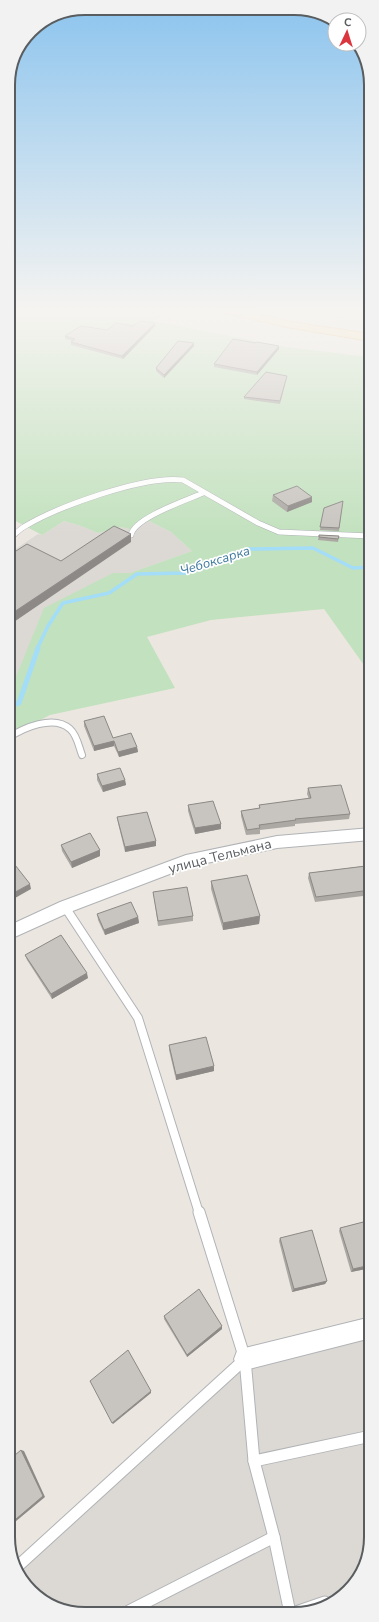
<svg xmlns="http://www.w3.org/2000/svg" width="379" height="1622" font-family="'Nunito Sans',sans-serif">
<rect width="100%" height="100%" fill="#ebe7e0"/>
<g fill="#dcd9d4">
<polygon points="64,521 81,526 98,533 122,527 132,530 149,521 171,532 192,551 130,573 113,573 8,690 8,554 38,534 42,535"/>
<polygon points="371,1327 371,1542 352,1588 304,1613 70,1612 30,1591 18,1566 245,1359"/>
</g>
<g fill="#c2e1be">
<polygon points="8,308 175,308 176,309 153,321 285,347 370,357 371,675 324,609 211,620 147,637 175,688 50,715 8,737 8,690 11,689 44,608 113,573 130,573 192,551 171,532 149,521 132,530 122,527 98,533 81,526 64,521 42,535 8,517"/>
<polygon points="314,308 370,308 370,317"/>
</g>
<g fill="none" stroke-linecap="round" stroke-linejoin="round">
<polyline stroke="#a3ddf8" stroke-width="3.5" points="37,649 48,626 63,603 109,593 137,574 185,573 248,549 313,548 353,568 370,567"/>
<polyline stroke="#a3ddf8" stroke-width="5" points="8,706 19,703 38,648"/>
<g stroke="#b1b3b7" stroke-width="6">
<g id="service-far3">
<path d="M131,535C134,518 187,500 203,493"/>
<path d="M8,540C13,536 17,532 22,528C56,507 144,475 183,480L258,523L279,532L370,536"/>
</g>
</g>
<g stroke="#b1b3b7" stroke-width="8">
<path id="service-far2" d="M8,738C23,728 54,714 70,729C77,735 79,747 82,755"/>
</g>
<g stroke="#b1b3b7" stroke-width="10">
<polyline id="service-far1" points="65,907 138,1018 199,1213"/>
</g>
<g stroke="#b1b3b7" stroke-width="13">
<g id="service">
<polyline points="199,1212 245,1359 254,1461 274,1537 290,1613"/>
<polyline points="254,1461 371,1436"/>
<polyline points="18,1566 244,1360"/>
<polyline points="125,1613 274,1537"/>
<polyline points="293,1613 325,1602"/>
</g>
</g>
<g stroke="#b1b3b7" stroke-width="2">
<g id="minor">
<polygon points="371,828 371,840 277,848 188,867 70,912 8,940 8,926 60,902 186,855 277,836"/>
<polygon points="371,1317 371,1338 245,1370 237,1367 234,1359 237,1351 245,1348"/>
</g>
</g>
<g stroke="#e6af5e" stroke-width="2">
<polygon id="primary" points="212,308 232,308 286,321 370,334 370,341 286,327 213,310"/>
</g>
<use href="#service-far3" stroke="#fff" stroke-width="5"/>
<use href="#service-far2" stroke="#fff" stroke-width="6"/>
<use href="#service-far1" stroke="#fff" stroke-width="8"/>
<use href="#service" stroke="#fff" stroke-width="11"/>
<use href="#minor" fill="#fff" fill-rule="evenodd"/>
<use href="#primary" fill="#f8e1a7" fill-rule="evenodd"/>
</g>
<g fill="#aca9a4">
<polygon points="155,323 155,326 123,359 71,345 71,342 73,341 65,339 65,336"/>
<polygon points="194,343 194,346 164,378 156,371 156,368"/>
<polygon points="279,349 257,375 214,367 214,364"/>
<polygon points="287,376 280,404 244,399 244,397"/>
<polygon points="273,495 312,502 287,512 272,501"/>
<polygon points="343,501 339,531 320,530 324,508"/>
<polygon points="319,535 339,536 338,542 318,540"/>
<polygon points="84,721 113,738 137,747 138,752 119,757 114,746 94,751 84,726"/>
<polygon points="97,774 125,780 126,785 103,792 97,780"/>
<polygon points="308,788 350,814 349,819 295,824 295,826 260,830 260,834 246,835 241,816 241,811 259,808 259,805 309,799 307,794"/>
<polygon points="188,805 221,824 221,829 195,834 188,811"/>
<polygon points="117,817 156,846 125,852 118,823"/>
<polygon points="61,845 100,850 100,856 72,868 62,851"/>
<polygon points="365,863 371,863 371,895 315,902 308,878 309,873 364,866"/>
<polygon points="211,881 260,916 259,924 223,930 211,889"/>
<polygon points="153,892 193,916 193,921 158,926 154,897"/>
<polygon points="97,914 138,917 139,923 105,935 98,920"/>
<polygon points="25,955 88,978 52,999 27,960"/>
<polygon points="169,1045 214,1071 176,1080 169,1050"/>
<polygon points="371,1220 371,1268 351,1272 339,1231 340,1228"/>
<polygon points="280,1238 327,1281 325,1284 292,1292 279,1241"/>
<polygon points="164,1316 222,1329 187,1357 164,1319"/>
</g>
<g fill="#8c8986">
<polygon points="155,323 155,326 123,359 122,356"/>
<polygon points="194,343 194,346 164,378 164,375"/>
<polygon points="279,346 279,349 257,375 257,372"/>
<polygon points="312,497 312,502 287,512 288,506"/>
<polygon points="131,534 131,542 8,626 8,616"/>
<polygon points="114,741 114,746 94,751 94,746"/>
<polygon points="137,747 138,752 119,757 118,752"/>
<polygon points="125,780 126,785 103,792 102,786"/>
<polygon points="221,824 221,829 195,834 195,828"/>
<polygon points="156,841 156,846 125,852 125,847"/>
<polygon points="100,850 100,856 72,868 71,862"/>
<polygon points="30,884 31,889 8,902 8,896"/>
<polygon points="260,916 259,924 223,930 223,923"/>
<polygon points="138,917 139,923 105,935 104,930"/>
<polygon points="87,973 88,978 52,999 51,994"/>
<polygon points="214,1066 214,1071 176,1080 176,1075"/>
<polygon points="371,1265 371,1268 351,1272 353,1269"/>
<polygon points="327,1281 325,1284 292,1292 294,1289"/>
<polygon points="222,1326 222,1329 187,1357 187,1355"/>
<polygon points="151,1391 151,1393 113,1424 112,1423"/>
<polygon points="21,1450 24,1451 45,1497 9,1527"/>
</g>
<g fill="#c8c4bf" stroke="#8c8986">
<polygon points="140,321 155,323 122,356 71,342 75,339 65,336 81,326 107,330 116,323 133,326"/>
<polygon points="233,339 256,343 257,342 279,346 257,372 214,364"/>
<polygon points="178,341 194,343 164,375 156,368"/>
<polygon points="266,372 287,376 280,401 244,397"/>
<polygon points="297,486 312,497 288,506 273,495"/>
<polygon points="343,501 339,528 320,527 324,508"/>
<polygon points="114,526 131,534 8,616 8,556 27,544 61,561"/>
<polygon points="319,535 339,536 338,539 319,537"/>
<polygon points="104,716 113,738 131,733 137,747 118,752 114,741 94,746 84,721"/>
<polygon points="120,768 125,780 102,786 97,774"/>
<polygon points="341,785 350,814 295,819 296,820 259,825 260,828 247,830 241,811 260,808 259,805 311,798 308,788"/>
<polygon points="213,801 221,824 195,828 188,805"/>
<polygon points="147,812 156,841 125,847 117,817"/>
<polygon points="90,833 100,850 71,862 61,845"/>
<polygon points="8,856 30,884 8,896"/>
<polygon points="365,863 371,863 371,890 316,897 309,873 366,866"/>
<polygon points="247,875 260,916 223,923 211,881"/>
<polygon points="187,887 193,916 158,921 153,892"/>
<polygon points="131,902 138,917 104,930 97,914"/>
<polygon points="61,935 87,973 51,994 25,955"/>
<polygon points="206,1037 214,1066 176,1075 169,1045"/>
<polygon points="371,1220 371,1265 353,1269 340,1228"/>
<polygon points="312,1230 327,1281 294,1289 280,1238"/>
<polygon points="199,1289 222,1326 187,1355 164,1316"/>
<polygon points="128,1350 151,1391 112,1423 90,1381"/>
<polygon points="21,1450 43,1496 9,1525 9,1460"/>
</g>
<linearGradient id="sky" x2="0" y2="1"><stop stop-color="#8cc4ee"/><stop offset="0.58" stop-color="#f6f4f1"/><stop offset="1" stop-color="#f6f4f1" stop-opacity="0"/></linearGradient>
<rect width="379" height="535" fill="url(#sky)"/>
<g text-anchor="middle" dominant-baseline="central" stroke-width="3.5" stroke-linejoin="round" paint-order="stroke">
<g font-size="13" font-style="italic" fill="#407a9f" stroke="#fff">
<text transform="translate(215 561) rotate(-17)">Чебоксарка</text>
</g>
<g font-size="14" fill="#595d60" stroke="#fff">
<text transform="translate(220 856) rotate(-14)">улица Тельмана</text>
</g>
</g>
<path d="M0 0H379V1622H0ZM85 15H294A70 70 0 0 1 364 85V1537A70 70 0 0 1 294 1607H85A70 70 0 0 1 15 1537V85A70 70 0 0 1 85 15Z" fill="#f2f2f2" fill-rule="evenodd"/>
<path fill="none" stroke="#595d60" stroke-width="2" d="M85 15H294A70 70 0 0 1 364 85V1537A70 70 0 0 1 294 1607H85A70 70 0 0 1 15 1537V85A70 70 0 0 1 85 15Z"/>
<g transform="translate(347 32) rotate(4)"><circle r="19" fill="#ffffff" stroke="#bdbebf"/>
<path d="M0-3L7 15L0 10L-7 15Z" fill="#db363d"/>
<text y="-6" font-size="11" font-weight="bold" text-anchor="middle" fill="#595d60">С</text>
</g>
</svg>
